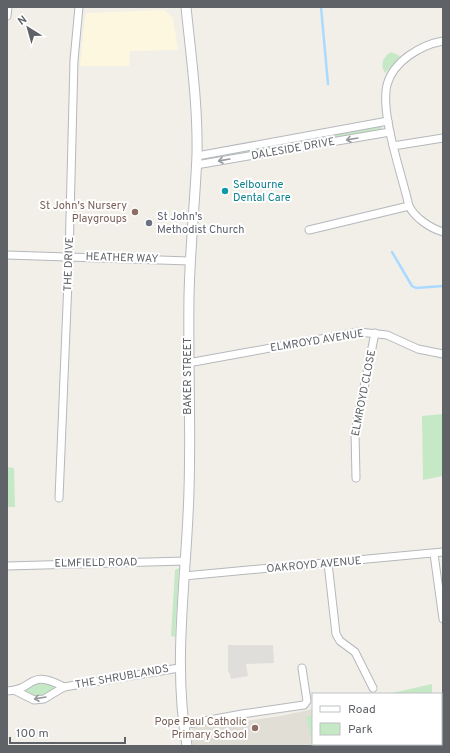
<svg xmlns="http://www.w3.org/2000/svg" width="450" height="753" font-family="Overpass,sans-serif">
<rect width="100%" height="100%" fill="#f1efe8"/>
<polygon fill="#fef7e0" points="164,10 173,18 178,50 130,51 129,66 80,66 85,16 87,13"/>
<polygon fill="#e0deda" points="228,645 273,645 274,663 246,664 248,676 231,679 229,672 228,672"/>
<polygon fill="#e1ded6" points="313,709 313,744 432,744 432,746 192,746 190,733 193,728 281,716"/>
<g fill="#c5e8c5">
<path d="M391,52L400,56L385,73C380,65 382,58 391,52Z"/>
<polygon points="380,126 382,128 381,130 289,146 287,143"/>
<polygon points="285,143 287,146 207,160 207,156"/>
<polygon points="443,414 443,476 423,480 422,416"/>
<polygon points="7,467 14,468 15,507 7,507"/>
<polygon points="179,568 175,637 171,636 175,570"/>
<path d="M43,681L54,685V689C45,695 33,702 26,691L28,686Z"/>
<polygon points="432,684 432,694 388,694"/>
<polygon points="313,715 313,744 432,744 432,746 313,746 306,717"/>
</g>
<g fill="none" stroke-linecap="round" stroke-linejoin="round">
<g stroke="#aadaff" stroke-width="2.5">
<polyline points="321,7 328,84"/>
<polyline points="392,252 412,286 416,288 443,286"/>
</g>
<g stroke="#b5b8bc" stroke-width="9">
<g id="street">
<polyline points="7,16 8,7"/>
<path d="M443,41C421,45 393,61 387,85C380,114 402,175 409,206C415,218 430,228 443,232"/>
<polyline points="393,146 443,138"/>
<polyline points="197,156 388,121"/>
<polyline points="196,165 390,132"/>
<polyline points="309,230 409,206"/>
<polyline points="7,255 190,261"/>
<polyline points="188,363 359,332 387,335 418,349 443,354"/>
<polyline points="356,478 355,432 375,333"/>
<polyline points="59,498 69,257 74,60 79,7"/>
<polyline points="434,554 443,619"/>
<polyline points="328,563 336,634 340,641 355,652 373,688"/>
<polyline points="7,566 185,561"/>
<polyline points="184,576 443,552"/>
<path d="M7,691C35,690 28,668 64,687"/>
<polyline points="16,691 34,700 44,699 64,687 179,668"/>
<polyline points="183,725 242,714 304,705 307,701 302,668"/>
</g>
</g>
<g stroke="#b6babf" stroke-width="11">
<path id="secondary" d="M186,7C191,56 198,106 197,155C195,202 190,249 189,296C188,361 191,426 189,490C187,575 172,661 187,746"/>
</g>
<use href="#street" stroke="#fff" stroke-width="7"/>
<use href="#secondary" stroke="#fff" stroke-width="9"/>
</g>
<defs><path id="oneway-shaft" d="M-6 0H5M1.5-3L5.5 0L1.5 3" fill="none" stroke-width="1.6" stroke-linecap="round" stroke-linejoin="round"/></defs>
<g stroke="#979a9d">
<use href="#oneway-shaft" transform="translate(352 139) rotate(170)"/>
<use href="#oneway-shaft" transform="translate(224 160) rotate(170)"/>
<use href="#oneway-shaft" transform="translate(40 698) rotate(170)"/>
</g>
<circle fill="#0f9aa8" stroke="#fff" stroke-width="1.5" cx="225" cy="191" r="4"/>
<g fill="#8d6e63" stroke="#fff" stroke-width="1.5">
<circle cx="135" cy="212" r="4"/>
<circle cx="255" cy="728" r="4"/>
</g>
<circle fill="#6b7280" stroke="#fff" stroke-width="1.5" cx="149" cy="223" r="4"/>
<g text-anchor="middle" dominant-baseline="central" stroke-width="4" stroke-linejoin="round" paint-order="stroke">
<g font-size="11" fill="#5f6368" stroke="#fff">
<text transform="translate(293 149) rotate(-10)">DALESIDE DRIVE</text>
<text transform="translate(122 258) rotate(2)">HEATHER WAY</text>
<text transform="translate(69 264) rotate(-88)">THE DRIVE</text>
<text transform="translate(317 341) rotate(-9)">ELMROYD AVENUE</text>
<text transform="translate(188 376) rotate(-90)">BAKER STREET</text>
<text transform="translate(364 393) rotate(-79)">ELMROYD CLOSE</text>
<text transform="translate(96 563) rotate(-1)">ELMFIELD ROAD</text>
<text transform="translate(314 565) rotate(-5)">OAKROYD AVENUE</text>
<text transform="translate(122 677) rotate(-10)">THE SHRUBLANDS</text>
</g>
<g font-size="11" fill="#0d838f" stroke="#fff" text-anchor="start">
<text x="233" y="185">Selbourne<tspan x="233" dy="13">Dental Care</tspan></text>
</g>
<g font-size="11" fill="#785e54" stroke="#fff" text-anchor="end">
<text x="127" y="206">St John's Nursery<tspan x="127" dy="13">Playgroups</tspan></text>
<text x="247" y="722">Pope Paul Catholic<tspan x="247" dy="13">Primary School</tspan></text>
</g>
<g font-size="11" fill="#5b616d" stroke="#fff" text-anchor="start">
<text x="157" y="217">St John's<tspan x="157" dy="13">Methodist Church</tspan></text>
</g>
</g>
<rect width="450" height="753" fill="none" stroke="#5f6368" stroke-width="16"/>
<rect x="312" y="693" width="130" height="52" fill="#ffffff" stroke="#bfc1c3"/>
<rect x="320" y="706" width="20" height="6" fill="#ffffff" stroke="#bfc1c3"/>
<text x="348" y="713" font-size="12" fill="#5f6368">Road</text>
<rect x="320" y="723" width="20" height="12" fill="#c5e8c5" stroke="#bfc1c3"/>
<text x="348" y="733" font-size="12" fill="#5f6368">Park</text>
<g transform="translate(28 28) rotate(323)" stroke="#ffffff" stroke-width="3" paint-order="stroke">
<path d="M0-3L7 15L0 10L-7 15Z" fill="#5f6368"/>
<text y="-6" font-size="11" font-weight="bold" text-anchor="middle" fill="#5f6368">N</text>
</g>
<path d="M10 737v6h115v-6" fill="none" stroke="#5f6368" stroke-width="2"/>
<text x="16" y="737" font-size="12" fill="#5f6368" stroke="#ffffff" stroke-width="3" paint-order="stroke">100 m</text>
</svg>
